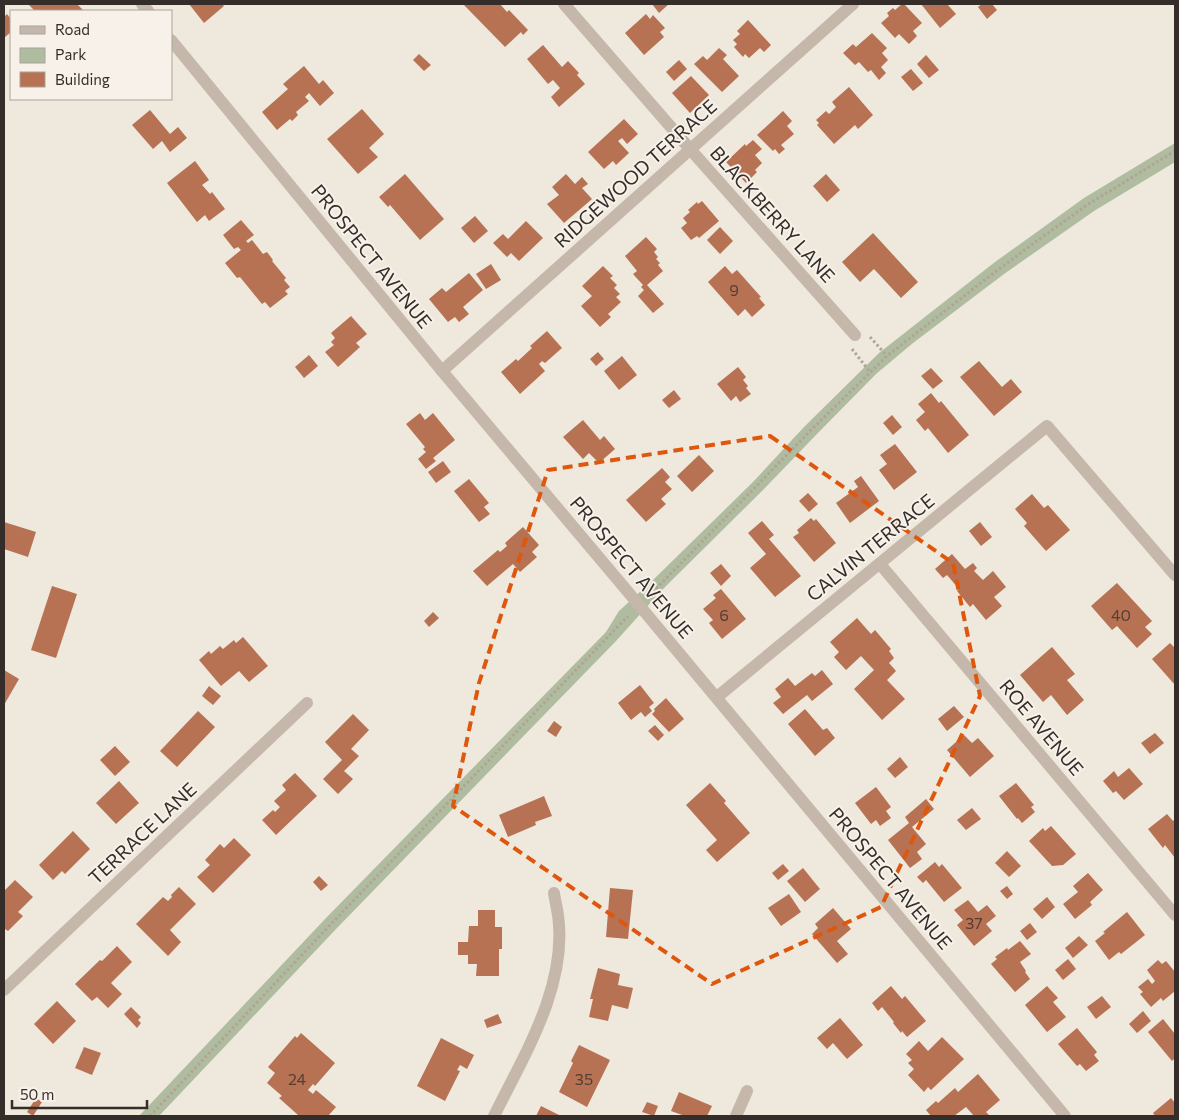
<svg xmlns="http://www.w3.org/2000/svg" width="1179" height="1120" viewBox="0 0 1179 1120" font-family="Commissioner,sans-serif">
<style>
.green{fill:#b0bc9f}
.building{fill:#b77253}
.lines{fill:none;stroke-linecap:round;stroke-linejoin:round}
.path{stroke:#b1a395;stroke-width:3;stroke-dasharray:2.5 2.5;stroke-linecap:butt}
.street{stroke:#c5b8aa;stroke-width:12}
.marked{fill:none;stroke:#df570d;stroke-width:4;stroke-dasharray:10 6;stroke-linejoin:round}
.labels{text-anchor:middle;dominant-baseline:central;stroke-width:4;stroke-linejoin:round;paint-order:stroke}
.number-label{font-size:16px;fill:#553e34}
.street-label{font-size:19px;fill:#342d29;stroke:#f7f1e9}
</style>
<rect width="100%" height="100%" fill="#efe8dd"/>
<path class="green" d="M1175,143v19l-81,49 -90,63 -91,69 -37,31 -61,62 -52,54 -101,100 -46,51 -279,287 -178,188h-20l187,-198 280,-286 13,-21 34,-31 100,-98 51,-55 75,-74 116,-91 89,-64z"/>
<g class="building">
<path d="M28,4h45l2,1 2,-1 7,7h-49z"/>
<path d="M189,4h33l2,2 -20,17z"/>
<path d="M463,4l32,1 5,-1 7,8 2,-2 19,20 -5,5 -2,-3 -16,15z"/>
<path d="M652,4h17l-10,9z"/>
<path d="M902,4h2l18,19 -9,8 4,5 -8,8 -10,-10 -4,4 -14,-15 8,-7 -2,-3 6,-5 2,2z"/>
<path d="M921,4h26l9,10 -16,14z"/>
<path d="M982,4h10l5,6 -10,9 -9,-12z"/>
<path d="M7,14l4,5v13l-7,6v-21z"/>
<path d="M646,14l4,5 3,-4 12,13 -5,4 4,5 -20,18 -19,-22z"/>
<path d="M748,20l23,25 -7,7 -4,-4 -11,10 -4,-4 -2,3 -9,-10 3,-3 -4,-4 7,-6 -3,-3z"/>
<path d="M872,33l15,15 -5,5 6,7 -7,7 5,6 -7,7 -8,-10 -3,2 -9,-10 -4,3 -12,-12 10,-9 3,3z"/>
<path d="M543,45l19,22 6,-6 11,12 -2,2 8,9 -26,23 -8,-10 9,-9 -7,-8 -5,4 -21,-25z"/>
<path d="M719,48l8,7 -4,4 16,17 -17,16 -28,-28 9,-8 4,4z"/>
<path d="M419,54l12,11 -7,6 -11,-11z"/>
<path d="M926,55l13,15 -10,8 -12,-14z"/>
<path d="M679,60l8,9 -13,12 -8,-9z"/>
<path d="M304,66l15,18 4,-4 11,13 -14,13 -11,-13 -4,4 4,4 -13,11 2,3 -6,6 -2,-2 -13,11 -15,-18 26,-23 -5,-5z"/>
<path d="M911,69l12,14 -10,8 -12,-14z"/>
<path d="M691,76l18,19 -19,18 -18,-20z"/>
<path d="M849,87l24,28 -15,14 -3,-4 -21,19 -17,-19 2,-2 -3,-3 10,-9 3,3 7,-7 -4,-5z"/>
<path d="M362,109l22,25 -15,14 9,9 -20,17 -31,-35z"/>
<path d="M150,110l20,24 8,-7 9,11 -17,14 -8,-11 -9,8 -21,-24z"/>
<path d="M783,111l9,10 -5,5 7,8 -13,11 4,4 -6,5 -4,-5 -2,2 -16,-16z"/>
<path d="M624,119l14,15 -11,10 -5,-6 -4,3 11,12 -13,12 -3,-4 -9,8 -16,-17z"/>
<path d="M753,140l9,9 -7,6 7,8 -7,7 2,2 -11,11 -20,-21 19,-18 1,2z"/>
<path d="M195,161l14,19 -7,5 8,9 2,-2 13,17 -16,12 -4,-6 -8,7 -30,-39z"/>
<path d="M405,174l39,45 -24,21 -30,-35 -2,2 -9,-10z"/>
<path d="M566,174l9,10 7,-7 6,7 -6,4 10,11 -28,24 -17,-19 12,-9 -7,-8z"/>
<path d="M826,174l14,16 -13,12 -14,-16z"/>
<path d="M702,201l17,20 -20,17 -2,-2 -6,4 -10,-12 6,-5 -4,-5 7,-6 -2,-2 9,-8 1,2z"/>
<path d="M475,216l13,15 -14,12 -13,-15z"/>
<path d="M241,220l13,15 -8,6 2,2 4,-3 11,14 4,-2 6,8 -1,1 14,17 -2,2 6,7 -5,4 3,3 -18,14 -5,-6 -3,2 -22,-27 -3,1 -12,-15 16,-13 -3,-3 -4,2 -11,-14z"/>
<path d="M526,221l17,17 -24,23 -8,-8 -4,4 -14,-14 10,-9 5,5z"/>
<path d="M720,227l13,14 -13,13 -13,-14z"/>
<path d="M873,233l45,49 -17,16 -27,-29 -14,13 -18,-20z"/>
<path d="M646,237l11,12 -3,3 4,5 -2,2 4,4 -2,2 5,6 -16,14 17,19 -11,9 -15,-17 6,-6 -3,-3 2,-2 -10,-11 4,-3 -12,-15z"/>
<path d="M491,264l10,16 -15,9 -10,-15z"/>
<path d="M603,266l10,10 -3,2 7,7 -3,3 6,6 -4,3 5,5 -13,12 3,3 -11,10 -19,-21 11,-10 -10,-10z"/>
<path d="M725,266l7,8 5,-4 24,27 -2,1 6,7 -13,12 -7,-8 -7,7 -30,-34z"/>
<path d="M469,273l14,17 -20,17 6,7 -10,8 -4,-5 -7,5 -19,-23 13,-11 4,4z"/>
<path d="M351,316l16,18 -11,9 4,4 -22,20 -13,-15 9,-7 -3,-3 4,-4 -4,-5z"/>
<path d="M547,331l15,17 -17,15 -3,-2 -3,3 6,7 -25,23 -19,-22 15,-13 2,2 14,-13 -2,-2z"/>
<path d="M598,352l6,7 -8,7 -6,-7z"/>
<path d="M309,355l9,11 -14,12 -9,-11z"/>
<path d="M622,356l15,19 -18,15 -15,-19z"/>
<path d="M979,361l23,26 9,-8 11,13 -28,24 -34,-39z"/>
<path d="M738,367l8,10 -3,3 5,6 -2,2 5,6 -11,8 -4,-6 -5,5 -14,-17z"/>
<path d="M931,368l12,13 -10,8 -12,-13z"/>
<path d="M674,390l7,9 -12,9 -7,-8z"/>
<path d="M931,393l8,10 2,-2 28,34 -21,18 -20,-25 -3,3 -9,-11 9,-8 -7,-8z"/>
<path d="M420,413l5,7 8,-7 22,27 -22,18 3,3 -10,8 -8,-10 8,-7 -3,-3 2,-2 -19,-23z"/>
<path d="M892,415l10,12 -9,8 -10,-12z"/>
<path d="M583,420l17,20 4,-4 11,13 -16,14 -10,-10 -6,6 -20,-22z"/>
<path d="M895,444l22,28 -23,18 -15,-20 8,-6 -7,-9z"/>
<path d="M699,455l15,16 -22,21 -15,-16z"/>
<path d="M443,461l8,11 -15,11 -8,-11z"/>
<path d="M662,468l8,9 -5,5 7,7 -11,10 5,5 -20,18 -20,-22z"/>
<path d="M861,476l18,25 -29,22 -14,-20 22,-16 -4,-6z"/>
<path d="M469,479l20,24 -5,4 6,7 -11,8 -25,-31z"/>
<path d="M808,493l10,11 -9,8 -10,-11z"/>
<path d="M1032,494l12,14 4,-3 22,25 -24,21 -22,-25 3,-3 -12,-14z"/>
<path d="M811,518l3,3 2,-2 20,24 -22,19 -21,-25 6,-4 -2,-3z"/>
<path d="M762,521l12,14 -5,4 32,37 -26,21 -25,-29 16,-14 -18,-21z"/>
<path d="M4,522l32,10 -8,25 -24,-8z"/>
<path d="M980,522l12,15 -11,9 -12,-15z"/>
<path d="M523,527l16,18 -7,7 5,5 -17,15 -7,-8 -26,22 -14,-15 25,-21 2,2 7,-6 -2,-3z"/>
<path d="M952,554l13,15 8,-6 4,5 -3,3 9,9 10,-9 13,16 -12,10 8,9 -16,14 -13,-16 -3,3 -13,-16 2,-2 -12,-14 -4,3 -8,-9z"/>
<path d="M721,564l10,12 -10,10 -11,-13z"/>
<path d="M1117,583l35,38 -7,6 7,7 -15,14 -20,-22 -5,4 -21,-24z"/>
<path d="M52,586l25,8 -21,64 -25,-8z"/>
<path d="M721,589l25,30 -24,20 -13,-16 4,-3 -10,-11 13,-11 -3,-3z"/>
<path d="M433,612l6,6 -10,9 -5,-6z"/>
<path d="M857,618l14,16 4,-4 16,19 -2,2 5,7 -5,5 7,8 -9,9 18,19 -23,21 -28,-31 20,-19 -13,-14 -15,14 -12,-13 5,-5 -9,-10z"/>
<path d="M243,637l25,29 -19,16 -10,-11 -18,15 -22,-26 10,-9 2,3 9,-8 3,3 11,-9 2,3z"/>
<path d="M1170,643l5,5v37l-23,-26z"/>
<path d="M1052,647l23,27 -8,6 17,20 -17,15 -16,-20 -8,7 -23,-27z"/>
<path d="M4,670l15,9 -15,26z"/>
<path d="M822,670l11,14 -21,17 -5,-6 -24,19 -10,-11 8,-6 -6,-8 13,-11 7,8 17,-13 3,3z"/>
<path d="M640,685l14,18 -5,4 3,4 -7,6 -4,-5 -10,8 -13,-17z"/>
<path d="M209,686l12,10 -8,9 -11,-9z"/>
<path d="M666,698l18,21 -15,13 -17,-18 3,-3 -1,-2z"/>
<path d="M954,706l10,11 -17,14 -9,-12z"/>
<path d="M805,709l18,21 4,-2 8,10 -20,18 -27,-32z"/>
<path d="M198,711l17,16 -38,40 -17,-16z"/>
<path d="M353,714l16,16 -18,19 8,7 -15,15 9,8 -15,15 -15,-15 19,-19 -17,-18z"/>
<path d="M554,721l8,6 -6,10 -9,-6z"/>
<path d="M655,725l9,10 -6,6 -10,-10z"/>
<path d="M1155,733l9,10 -14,11 -9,-11z"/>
<path d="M964,735l8,8 6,-5 16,18 -24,21 -23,-27z"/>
<path d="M115,746l15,16 -15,14 -15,-16z"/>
<path d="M900,757l8,10 -13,11 -8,-9z"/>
<path d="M1129,768l14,16 -19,16 -8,-9 -3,2 -10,-12 11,-10 4,6z"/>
<path d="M295,773l22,23 -41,39 -14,-15 11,-10 2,2 5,-5 -6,-6 12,-11 -4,-5z"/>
<path d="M119,781l20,22 -23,21 -20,-21z"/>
<path d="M710,783l16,18 -2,2 26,30 -33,29 -11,-12 11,-10 -31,-35z"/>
<path d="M1016,783l18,22 -3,2 4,5 -13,11 -4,-5 -1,1 -18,-23z"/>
<path d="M876,787l15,20 -5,4 5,7 -11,8 -4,-6 -5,4 -16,-21z"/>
<path d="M544,796l8,20 -17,6 1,3 -28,12 -9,-22z"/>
<path d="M926,799l8,10 -22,18 14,17 -9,8 5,7 -12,9 -22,-28 21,-17 -4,-6z"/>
<path d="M972,808l9,11 -15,11 -9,-10z"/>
<path d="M1167,814l6,7 2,-2v39l-10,-13 -2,3 -15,-19z"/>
<path d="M1051,826l25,28 -13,11 -11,1 -23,-25 14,-13 2,3z"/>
<path d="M73,831l17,18 -25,25 -3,-3 -9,9 -14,-15z"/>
<path d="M234,838l17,17 -38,38 -16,-16 13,-12 -5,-5 15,-16 4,4z"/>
<path d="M1007,851l14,15 -12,11 -14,-14z"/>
<path d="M935,862l4,5 3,-3 20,24 -18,14 -18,-22 -3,3 -6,-6z"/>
<path d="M783,864l6,7 -11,9 -6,-7z"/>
<path d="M803,868l17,21 -15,13 -18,-21z"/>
<path d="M1088,873l15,17 -13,12 2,3 -17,14 -12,-15 15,-12 -5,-6z"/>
<path d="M319,876l9,9 -7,6 -8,-9z"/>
<path d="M15,880l18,17 -15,15 5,4 -15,15 -3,-2 -1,1v-39z"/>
<path d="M1007,886l6,8 -6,5 -7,-8z"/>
<path d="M179,887l17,17 -26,26 11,12 -13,14 -32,-32 27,-27 5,4 4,-4 -1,-2z"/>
<path d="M610,888l23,2 -5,49 -22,-2z"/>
<path d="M789,894l12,18 -20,14 -13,-18z"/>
<path d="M1047,897l8,10 -13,12 -9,-10z"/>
<path d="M968,900l10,12 9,-7 9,11 -10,8 6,7 -18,15 -17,-21 6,-5 -9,-10z"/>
<path d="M833,908l18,21 -14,12 11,13 -11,9 -25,-29 6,-6 -3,-4z"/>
<path d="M478,910h17v17h7v22h-3v27h-23l1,-12h-9v-9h-10v-13h10l1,-16h9z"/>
<path d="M1127,912l18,23 -24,19 -2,-2 -10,8 -14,-19 10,-8 -2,-1z"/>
<path d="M1030,923l7,9 -10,8 -7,-9z"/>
<path d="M1079,936l9,9 -15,13 -8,-10z"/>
<path d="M1020,941l11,13 -11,8 6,9 -1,1 5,7 -15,13 -24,-28 6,-5 -2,-2 12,-9 1,2z"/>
<path d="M117,946l15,16 -21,21 11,11 -14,14 -11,-11 -5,4 -17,-17 25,-24 2,1z"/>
<path d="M1068,959l8,10 -13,11 -8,-10z"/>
<path d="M1158,960l4,4 4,-3 9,11v19l-12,10 -2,-3 -10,9 -11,-13 3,-2 -5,-5 10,-8 4,5 3,-3 -8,-11z"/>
<path d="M598,968l22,6 -2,11 15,3 -5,21 -16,-4 -4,16 -19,-4 4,-18h-3z"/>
<path d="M891,986l11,13 3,-3 21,25 -19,16 -5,-6 -1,2 -8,-10 1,-1 -12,-15 -4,4 -6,-8z"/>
<path d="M1047,986l11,12 -5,4 13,15 -19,15 -22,-27z"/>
<path d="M1102,996l9,11 -15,12 -9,-12z"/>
<path d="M57,1001l19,20 -23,23 -19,-20z"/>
<path d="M131,1007l10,10 -3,3 3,3 -4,5 -13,-14z"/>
<path d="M1143,1011l8,10 -14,12 -8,-9z"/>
<path d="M498,1014l4,9 -15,5 -3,-8z"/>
<path d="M840,1018l23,27 -16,14 -14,-16 -6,6 -10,-11z"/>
<path d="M1163,1019l12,15v24l-3,3 -24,-29z"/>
<path d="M1077,1028l20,24 -3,3 5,6 -13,10 -6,-7 -3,2 -19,-22z"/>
<path d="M301,1033l34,30 -20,23 -2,-2 -5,6 5,4 3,-4 20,17 -8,9h-31l1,-1 -19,-17 3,-2 -15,-13 8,-10 -7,-6 27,-31 2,2z"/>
<path d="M942,1037l22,22 -33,31 -3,-3 -4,5 -16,-17 6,-6 -6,-6 4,-3 -6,-6 13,-13 9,10z"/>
<path d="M441,1038l33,17 -7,14 -7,-4 -3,5 3,1 -15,30 -28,-15z"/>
<path d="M579,1045l31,15 -23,47 -28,-15 14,-29 -2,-2z"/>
<path d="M84,1047l17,6 -9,22 -17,-7z"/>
<path d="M978,1074l22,26 -14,12 4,4h-16l-8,-9 -12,9h-23l-5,-6 10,-9 2,2 17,-15 3,4z"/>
<path d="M679,1092l33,14 -5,10h-22l-14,-5z"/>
<path d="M36,1098l6,4 -9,14 -6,-4z"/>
<path d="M1171,1098l4,5v13h-20l-2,-3z"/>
<path d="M647,1102l11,4 -4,10 -12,-4z"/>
<path d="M541,1106l20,10h-25z"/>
</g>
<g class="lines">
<g class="path">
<path d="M870,337l17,19"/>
<path d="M852,349l18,23"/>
<path d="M649,596l165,-169 73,-71 95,-74 52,-39 53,-38 88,-54"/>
<path d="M150,1116l181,-192 297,-308"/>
</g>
<g class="street">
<path d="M142,4l6,7"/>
<path d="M564,4l126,145 165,186"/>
<path d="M171,40l271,331 197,234 426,511"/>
<path d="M442,371l411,-367"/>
<path d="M880,564l295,351"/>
<path d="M717,697l330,-271 128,149"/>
<path d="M4,990l303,-287"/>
<path d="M494,1116c30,-61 74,-130 64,-201 -1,-7 -3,-15 -4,-22"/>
<path d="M736,1116l11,-25"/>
</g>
</g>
<path class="marked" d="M770,436l183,127 27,133 -99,211 -169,77 -259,-178 26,-123 69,-213z"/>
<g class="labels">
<g class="number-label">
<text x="734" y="289">9</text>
<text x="724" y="614">6</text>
<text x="1121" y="614">40</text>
<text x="974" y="922">37</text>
<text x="297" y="1078">24</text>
<text x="584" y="1078">35</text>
</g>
<g class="street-label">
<text transform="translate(635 173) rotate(-42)">RIDGEWOOD TERRACE</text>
<text transform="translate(773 214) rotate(48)">BLACKBERRY LANE</text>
<text transform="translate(372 256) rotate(51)">PROSPECT AVENUE</text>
<text transform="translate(870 547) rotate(-39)">CALVIN TERRACE</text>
<text transform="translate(632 567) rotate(50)">PROSPECT AVENUE</text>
<text transform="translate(1042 727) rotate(50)">ROE AVENUE</text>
<text transform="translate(142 833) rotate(-43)">TERRACE LANE</text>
<text transform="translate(891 878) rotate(50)">PROSPECT AVENUE</text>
</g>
</g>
<rect width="1179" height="1120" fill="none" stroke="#342d29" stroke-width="10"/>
<rect x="10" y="10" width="162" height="90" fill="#f7f1e9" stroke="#a9a39c"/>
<rect x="20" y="26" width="25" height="8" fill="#c5b8aa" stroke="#a9a39c"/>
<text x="55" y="35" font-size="15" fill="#342d29">Road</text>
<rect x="20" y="48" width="25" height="15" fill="#b0bc9f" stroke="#a9a39c"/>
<text x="55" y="60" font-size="15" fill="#342d29">Park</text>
<rect x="20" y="72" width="25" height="15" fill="#b77253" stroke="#a9a39c"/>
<text x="55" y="85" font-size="15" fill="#342d29">Building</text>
<path d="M12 1100v8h135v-8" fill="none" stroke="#342d29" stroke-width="2.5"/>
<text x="20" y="1100" font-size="15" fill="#342d29" stroke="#f7f1e9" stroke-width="4" paint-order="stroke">50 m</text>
</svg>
